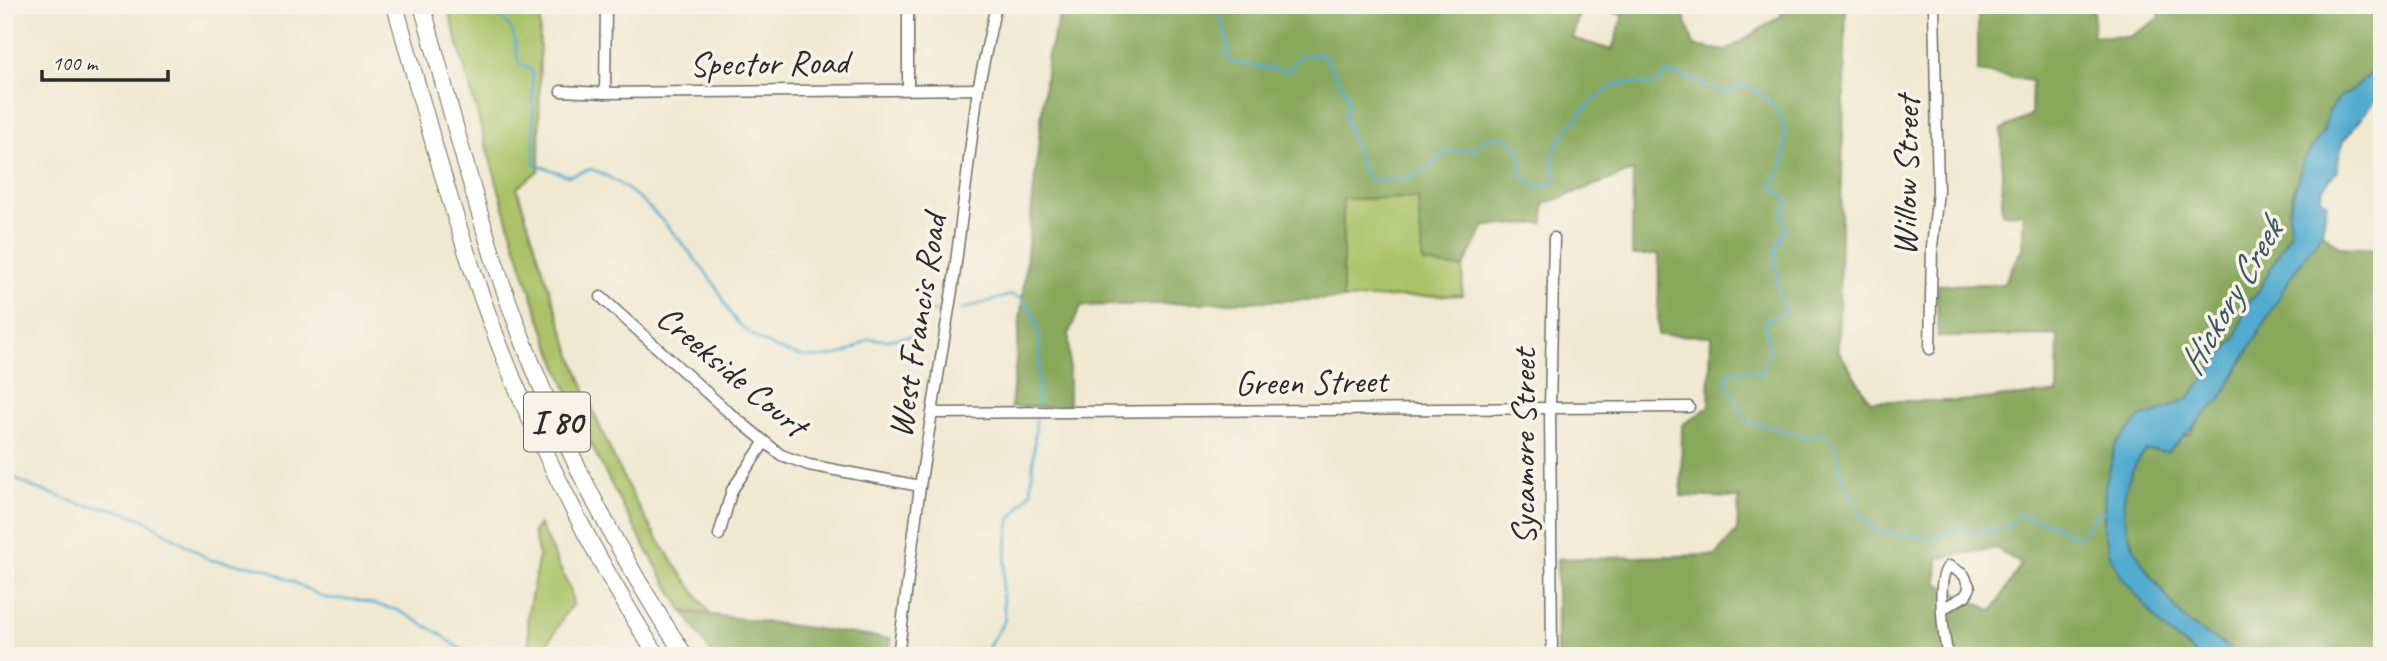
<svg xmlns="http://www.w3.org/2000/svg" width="2387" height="661" viewBox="0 0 2387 661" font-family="Caveat,sans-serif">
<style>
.green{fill:#abc267;stroke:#6b7649;stroke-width:2}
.forest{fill:#88a85c;stroke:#5a6a44;stroke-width:2;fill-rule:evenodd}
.water{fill:#51accf;stroke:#3e6c7d;stroke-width:2}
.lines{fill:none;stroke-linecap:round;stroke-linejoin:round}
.stream{stroke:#51accf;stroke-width:2.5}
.minor-casing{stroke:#706e65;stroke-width:13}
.highway-casing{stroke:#706e65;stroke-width:18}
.minor{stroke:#fff;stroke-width:10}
.highway{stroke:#fff;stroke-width:16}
.labels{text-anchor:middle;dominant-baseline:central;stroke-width:7;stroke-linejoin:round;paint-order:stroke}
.shield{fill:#f7f3e8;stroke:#686764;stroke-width:2}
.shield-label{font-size:33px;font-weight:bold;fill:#2b2b2b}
.street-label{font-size:35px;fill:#2b2b2b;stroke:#f7f3e8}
.water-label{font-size:37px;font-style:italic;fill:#385864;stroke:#f7f3e8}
</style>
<rect width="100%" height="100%" fill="#f7f3e8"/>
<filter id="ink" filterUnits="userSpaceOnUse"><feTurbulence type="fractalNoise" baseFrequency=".0143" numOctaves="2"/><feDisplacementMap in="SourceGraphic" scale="14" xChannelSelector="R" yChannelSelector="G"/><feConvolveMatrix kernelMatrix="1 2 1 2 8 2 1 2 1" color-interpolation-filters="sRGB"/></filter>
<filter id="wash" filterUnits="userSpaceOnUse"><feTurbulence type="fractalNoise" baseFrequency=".00686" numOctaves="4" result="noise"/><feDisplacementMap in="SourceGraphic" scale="28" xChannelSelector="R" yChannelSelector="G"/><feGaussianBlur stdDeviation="1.57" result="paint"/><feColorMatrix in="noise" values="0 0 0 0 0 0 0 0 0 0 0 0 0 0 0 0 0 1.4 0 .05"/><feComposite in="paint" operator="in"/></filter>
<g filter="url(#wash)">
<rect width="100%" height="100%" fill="#f0e9d1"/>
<g class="green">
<path d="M447,5h93l-1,165 -22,18c37,116 72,237 135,342 18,29 39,56 58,84l-27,-3c-37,-61 -72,-122 -101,-187 -60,-133 -95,-278 -135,-419z"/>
<path d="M1418,198l5,65 40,5 -1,27 -119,4v-100z"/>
<path d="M539,524l32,67 2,14c-17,15 -15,33 -36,47l-7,-6 -3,-29 12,-61 -6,-24z"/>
</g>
<g class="forest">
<path d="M1063,5h519l-10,33 40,12 11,-35 -33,-10h91l13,41 32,5 56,-36v-10h64l-8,345 32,51h89l98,-8 1,-58 -120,2 -1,-52 66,-1 20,-37v-34l-21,1v-85l29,-13 1,-35 -54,-9v-67h116l-1,31 36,1 30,-18v-14h223v58l-54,48 -4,19 -21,31 -1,14 -8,11 -5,24 1,22 -32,61 -10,9 -12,35 -47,61 -36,17 -11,1 -26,28 -11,42 -1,43 6,26 55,75 34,26h-156l-2,-4 -11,4h-473v-97l159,-4 21,-24 2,-33 -58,-2 1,-71 27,-18 2,-71 -53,-1 1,-80h-27l1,-84 -89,33v19l-59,3 -22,42 -40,-5 -5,-65 -75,1v100l-262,7 -12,27v74h-58l37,-353zM1996,548l25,16 -28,47 -56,-28 1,-25z"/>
<path d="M2322,232l18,15 42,2v407h-144l-51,-34 -39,-48 -16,-27 -8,-26v-30l9,-25 13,-16 44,-16 11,-19 18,-13 71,-124z"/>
<path d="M683,611l208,28 -2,17h-176z"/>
</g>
<path class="water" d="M2382,63v28l-40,52 -6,29 -15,18v9l6,4 -5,29 -32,46 -71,124c-20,15 -32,34 -52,50l-21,-2c-42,51 -18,99 19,144 7,10 15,22 24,29 16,12 35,19 49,33h-39l-34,-26 -44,-54 -11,-21 -6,-26 1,-43 11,-42 26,-28 11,-1 36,-17 47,-61 12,-35 10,-9 32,-61 -1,-22 14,-49 21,-31 4,-19 14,-16 6,-1z"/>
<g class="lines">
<g class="stream">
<path d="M489,5l3,8c28,14 20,25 27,51l10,4 3,5 3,91 33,12 23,-7c51,19 92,74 124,116 9,13 13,30 26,41 35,31 89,45 127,13l19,1 25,-4 14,-25h12"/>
<path d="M1198,5h1"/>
<path d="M1219,5l9,41 -2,10 6,6 56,9c9,-16 18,-20 36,-15l24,40 -3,23 18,53 13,9 32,-3 21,-11 19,-16 25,-1 14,-14c32,-1 33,11 35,40l16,11 19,-6c-1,-6 -5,-15 -4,-22 2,-22 46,-70 67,-76 10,-2 27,2 38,1l7,-11 15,2 47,18 13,-8 10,1 25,21 9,18 1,36 -13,24 17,15 -7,17 3,14c-19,23 -5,54 -1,82l-19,7 4,32 -9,22 -11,-4h-18l-6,9 22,42 61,16 14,-4 12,10 8,34 21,42 14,12 52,7 31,-10 25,4 26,-7 6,-11 38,11 22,13 18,-23 9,-3"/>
<path d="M960,310l51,-15c39,7 27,81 26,110"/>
<path d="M5,473l27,14 48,17 34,5 30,10 66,41 55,8 60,30 32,2 40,10 42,23 31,23"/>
<path d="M983,656l22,-36 -3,-31 8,-69 21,-28 5,-73"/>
</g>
</g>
</g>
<g filter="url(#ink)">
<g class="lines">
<defs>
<g id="minor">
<path d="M908,89v-84"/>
<path d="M561,91l44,2 373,-4"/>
<path d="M605,93l1,-88"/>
<path d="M601,297l125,113 55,45 28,10 111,21"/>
<path d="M1930,349l2,-102 6,-56 -4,-186"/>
<path d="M933,413l756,-6"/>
<path d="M719,535l13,-45 32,-47"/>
<path d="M1942,609l23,-13 5,-8 -6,-13 -15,-9c-14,11 -5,73 -1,90"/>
<path d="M898,656l22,-170 34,-208 24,-189 18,-84"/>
<path d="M1552,656l-2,-249 4,-169"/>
</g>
<g id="highway">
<path d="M395,5c27,97 53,195 86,290 44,126 104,247 176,361"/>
<path d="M422,5c24,85 45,171 72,255 46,139 110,274 191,396"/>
</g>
</defs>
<use href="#minor" class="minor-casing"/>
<use href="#highway" class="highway-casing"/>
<use href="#minor" class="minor"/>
<use href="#highway" class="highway"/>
</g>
</g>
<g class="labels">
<rect class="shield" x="524" y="392.5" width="66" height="59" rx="5"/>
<g class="shield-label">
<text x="557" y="422">I 80</text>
</g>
<g class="street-label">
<text transform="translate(769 63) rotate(-1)">Spector Road</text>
<text transform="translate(1906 176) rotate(-89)">Willow Street</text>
<text transform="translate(917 326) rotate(-81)">West Francis Road</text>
<text transform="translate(732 371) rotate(40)">Creekside Court</text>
<text transform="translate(1311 382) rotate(-1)">Green Street</text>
<text transform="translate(1523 447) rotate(-90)">Sycamore Street</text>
</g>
<g class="water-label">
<text transform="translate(2230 297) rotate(-60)">Hickory Creek</text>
</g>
</g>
<rect width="2387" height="661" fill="none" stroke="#f7f3e8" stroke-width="28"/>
<path d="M42 70v10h126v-10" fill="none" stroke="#2b2b2b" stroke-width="3.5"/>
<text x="52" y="70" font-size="21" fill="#2b2b2b" stroke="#f7f3e8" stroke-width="5" paint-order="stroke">100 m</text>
</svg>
